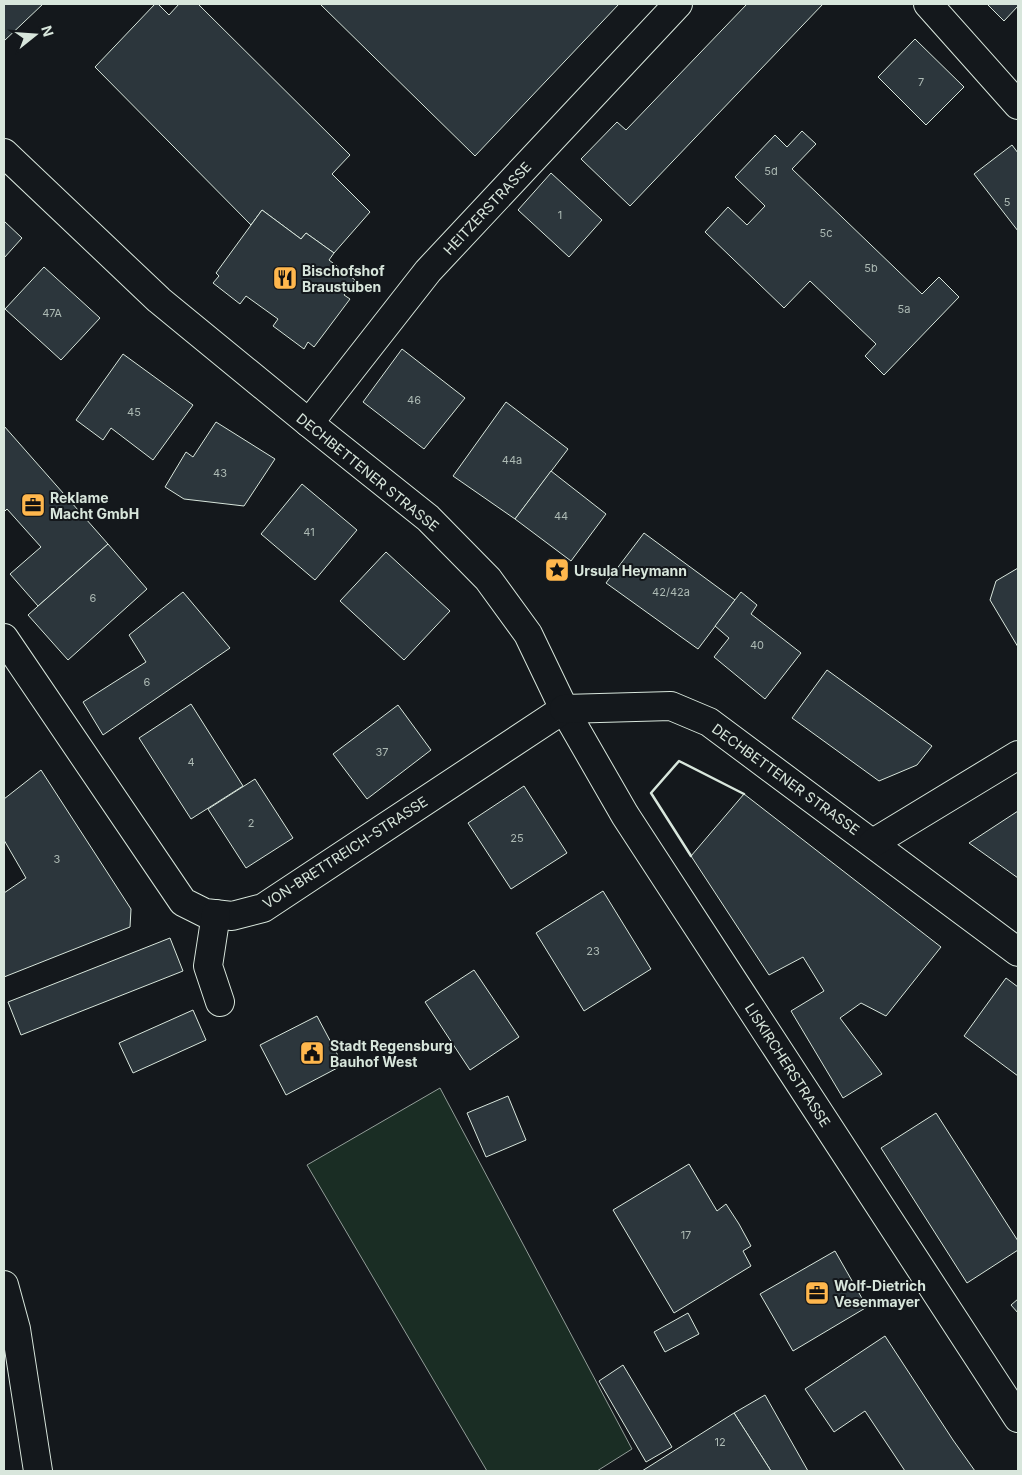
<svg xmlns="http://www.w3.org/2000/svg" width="1022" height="1475" viewBox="0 0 1022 1475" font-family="Inter,sans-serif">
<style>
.green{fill:#1a2d24;stroke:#939e99}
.building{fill:#2c363c;stroke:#d8e6dc}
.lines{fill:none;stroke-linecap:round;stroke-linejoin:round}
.minor-casing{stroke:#d8e6dc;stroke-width:30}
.minor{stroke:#14181c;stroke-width:28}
.wall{stroke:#d8e6dc;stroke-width:2.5}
.labels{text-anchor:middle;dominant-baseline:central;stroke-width:4;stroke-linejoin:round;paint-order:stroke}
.number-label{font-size:11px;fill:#adbab4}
.street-label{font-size:14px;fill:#d8e6dc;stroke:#14181c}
.poi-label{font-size:14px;font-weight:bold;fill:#d8e6dc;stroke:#14181c;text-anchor:start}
</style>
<rect width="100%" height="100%" fill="#14181c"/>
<path class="green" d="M440,1088l192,361 -35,22h-110l-180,-306z"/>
<g class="building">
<path d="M4,4h39l-39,37z"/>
<path d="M155,4h3l11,11 10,-11h19l152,151 -18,19 38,38 -36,41 -28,-20 -5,6 -39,-29 -11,15 -156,-158z"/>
<path d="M320,4h299l-144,152z"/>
<path d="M747,4h76l-193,202 -49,-47 36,-37 9,8z"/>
<path d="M987,4h31v2l-14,15z"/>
<path d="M915,39l49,48 -38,38 -48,-48z"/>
<path d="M802,131l14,13 -24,25 130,125 17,-17 20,20 -75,78 -19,-19 11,-12 -66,-63 -26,27 -79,-76 23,-25 19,18 18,-19 -30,-29 40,-42 12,12z"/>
<path d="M1012,145l6,8v78l-44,-57z"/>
<path d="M551,173l51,47 -33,37 -51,-47z"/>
<path d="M262,210l39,29 5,-6 28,20 -5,7 26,20 -11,15 6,4 -36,48 -6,-5 -4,7 -31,-23 5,-7 -32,-23 -6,8 -27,-21 6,-7 -3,-3z"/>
<path d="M4,221l18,17 -18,20z"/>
<path d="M44,267l56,51 -39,42 -56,-51z"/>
<path d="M402,349l63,49 -41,51 -61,-47z"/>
<path d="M123,354l70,51 -40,55 -42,-32 -8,12 -27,-20z"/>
<path d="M506,402l62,47 -53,70 -62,-43z"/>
<path d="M216,422l59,37 -31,47 -60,-7 -19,-12 21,-35 7,5z"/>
<path d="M4,426l104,118 -70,62 -28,-32 31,-27 -34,-38 -3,3z"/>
<path d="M551,471l55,43 -35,47 -56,-42z"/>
<path d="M302,484l55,46 -42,50 -54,-46z"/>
<path d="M644,533l91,67 -37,49 -92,-66z"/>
<path d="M108,544l39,45 -79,71 -40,-45z"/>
<path d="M386,552l64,59 -46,49 -64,-59z"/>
<path d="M1018,568v79l-28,-47 6,-19z"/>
<path d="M183,592l47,56 -127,87 -20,-33 63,-40 -17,-27z"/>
<path d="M741,592l16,13 -6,9 50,39 -36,46 -51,-42 15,-19 -14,-12z"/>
<path d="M827,670l105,76 -15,19 -38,16 -87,-63z"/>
<path d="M191,704l52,82 -52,33 -52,-81z"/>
<path d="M398,705l33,45 -64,49 -34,-45z"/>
<path d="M41,770l90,139 -1,18 -126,50v-84l22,-15 -22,-38v-41z"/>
<path d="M255,779l38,59 -47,30 -38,-59z"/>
<path d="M524,786l43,67 -56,36 -43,-66z"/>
<path d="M744,794l197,153 -55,69 -25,-13 -21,15 42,56 -39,24 -52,-87 33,-20 -21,-34 -34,18 -78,-119z"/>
<path d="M1018,811v67l-49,-35z"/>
<path d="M603,891l48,78 -67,42 -48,-78z"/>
<path d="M170,938l13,33 -162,64 -13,-33z"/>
<path d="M474,970l45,67 -49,33 -45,-68z"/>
<path d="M1006,978l12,9v89l-54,-40z"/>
<path d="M193,1010l13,30 -73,33 -14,-30z"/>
<path d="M317,1016l26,49 -57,30 -26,-50z"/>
<path d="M508,1096l18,44 -40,17 -19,-44z"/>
<path d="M936,1113l82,128v9l-51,33 -86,-135z"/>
<path d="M689,1164l28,47 9,-7 13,20 12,22 -8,5 8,15 -77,47 -61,-103z"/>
<path d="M835,1251l32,56 -74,44 -33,-57z"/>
<path d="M1018,1299v14l-7,-8z"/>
<path d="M688,1313l11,21 -34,18 -11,-20z"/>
<path d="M885,1336l68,104 22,31h-70l-40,-60 -31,21 -29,-43z"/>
<path d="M623,1365l49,82 -26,15 -47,-81z"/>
<path d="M765,1395l43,76h-37l-37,-58z"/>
<path d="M734,1413l37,58h-129z"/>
</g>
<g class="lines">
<defs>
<g id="minor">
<path d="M928,4l90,101"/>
<path d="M4,153l155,147 150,123 119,95 60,61 40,55 36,75 61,106 393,603"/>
<path d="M309,423l119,-152 250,-267"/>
<path d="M4,638l179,264 22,11 27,3 31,-8 301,-199"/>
<path d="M564,709l107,-3 38,16 309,230"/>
<path d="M873,843l145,-88"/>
<path d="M216,914l-8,52 12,36"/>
<path d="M4,1285l12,44 22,142"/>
</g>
</defs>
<use href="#minor" class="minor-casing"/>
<use href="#minor" class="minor"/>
<path class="wall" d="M691,856l-40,-63 28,-32 65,33"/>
</g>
<defs>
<symbol id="restaurant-square" viewBox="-11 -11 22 22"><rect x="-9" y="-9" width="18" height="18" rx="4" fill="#ffb74d" stroke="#14181c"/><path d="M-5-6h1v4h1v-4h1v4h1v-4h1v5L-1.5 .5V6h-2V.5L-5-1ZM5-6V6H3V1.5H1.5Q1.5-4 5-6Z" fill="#111"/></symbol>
<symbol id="office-square" viewBox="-11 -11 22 22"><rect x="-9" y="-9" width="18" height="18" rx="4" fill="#ffb74d" stroke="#14181c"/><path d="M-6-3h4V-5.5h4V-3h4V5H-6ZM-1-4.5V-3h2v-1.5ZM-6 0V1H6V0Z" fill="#111"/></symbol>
<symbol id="sight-square" viewBox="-11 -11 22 22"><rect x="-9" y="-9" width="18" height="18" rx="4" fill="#ffb74d" stroke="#14181c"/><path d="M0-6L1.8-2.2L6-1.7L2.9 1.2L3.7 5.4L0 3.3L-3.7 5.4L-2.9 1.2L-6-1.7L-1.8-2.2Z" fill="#111"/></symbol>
<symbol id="civic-square" viewBox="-11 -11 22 22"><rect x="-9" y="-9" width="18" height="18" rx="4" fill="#ffb74d" stroke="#14181c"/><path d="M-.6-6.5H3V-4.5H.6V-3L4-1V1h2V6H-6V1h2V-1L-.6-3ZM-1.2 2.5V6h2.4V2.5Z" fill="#111"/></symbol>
</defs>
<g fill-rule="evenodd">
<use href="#restaurant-square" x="271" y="264" width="28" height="28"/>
<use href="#office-square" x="19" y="491" width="28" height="28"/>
<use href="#sight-square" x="543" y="556" width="28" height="28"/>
<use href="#civic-square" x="298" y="1039" width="28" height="28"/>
<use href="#office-square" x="803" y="1279" width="28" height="28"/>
</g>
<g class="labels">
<g class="number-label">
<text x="921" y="82">7</text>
<text x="771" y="171">5d</text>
<text x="1007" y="202">5</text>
<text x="560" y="215">1</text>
<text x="826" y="233">5c</text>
<text x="871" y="268">5b</text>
<text x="904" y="309">5a</text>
<text x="52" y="313">47A</text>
<text x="414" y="400">46</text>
<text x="134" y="412">45</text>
<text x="512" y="460">44a</text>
<text x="220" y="473">43</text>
<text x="561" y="516">44</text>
<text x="309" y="532">41</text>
<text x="671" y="592">42/42a</text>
<text x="93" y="598">6</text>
<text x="757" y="645">40</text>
<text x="147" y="682">6</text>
<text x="382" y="752">37</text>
<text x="191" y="762">4</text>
<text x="251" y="823">2</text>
<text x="517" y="838">25</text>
<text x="57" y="859">3</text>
<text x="593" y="951">23</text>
<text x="686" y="1235">17</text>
<text x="720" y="1442">12</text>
</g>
<g class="street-label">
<text transform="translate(487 208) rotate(-47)">HEITZERSTRASSE</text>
<text transform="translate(368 472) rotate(39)">DECHBETTENER STRASSE</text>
<text transform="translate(786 779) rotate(36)">DECHBETTENER STRASSE</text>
<text transform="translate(345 852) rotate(-33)">VON-BRETTREICH-STRASSE</text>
<text transform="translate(788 1065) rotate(57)">LISKIRCHERSTRASSE</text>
</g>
<g class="poi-label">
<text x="302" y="270">Bischofshof<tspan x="302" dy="16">Braustuben</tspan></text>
<text x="50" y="497">Reklame<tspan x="50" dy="16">Macht GmbH</tspan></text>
<text x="574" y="570">Ursula Heymann</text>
<text x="330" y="1045">Stadt Regensburg<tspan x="330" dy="16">Bauhof West</tspan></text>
<text x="834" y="1285">Wolf-Dietrich<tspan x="834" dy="16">Vesenmayer</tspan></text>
</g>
</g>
<rect width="1022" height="1475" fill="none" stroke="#d8e6dc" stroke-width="10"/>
<g transform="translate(35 35) rotate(73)" stroke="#14181c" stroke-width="4" paint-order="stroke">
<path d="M0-4L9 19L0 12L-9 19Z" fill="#d8e6dc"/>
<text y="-8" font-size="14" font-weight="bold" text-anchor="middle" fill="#d8e6dc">N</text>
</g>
</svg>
